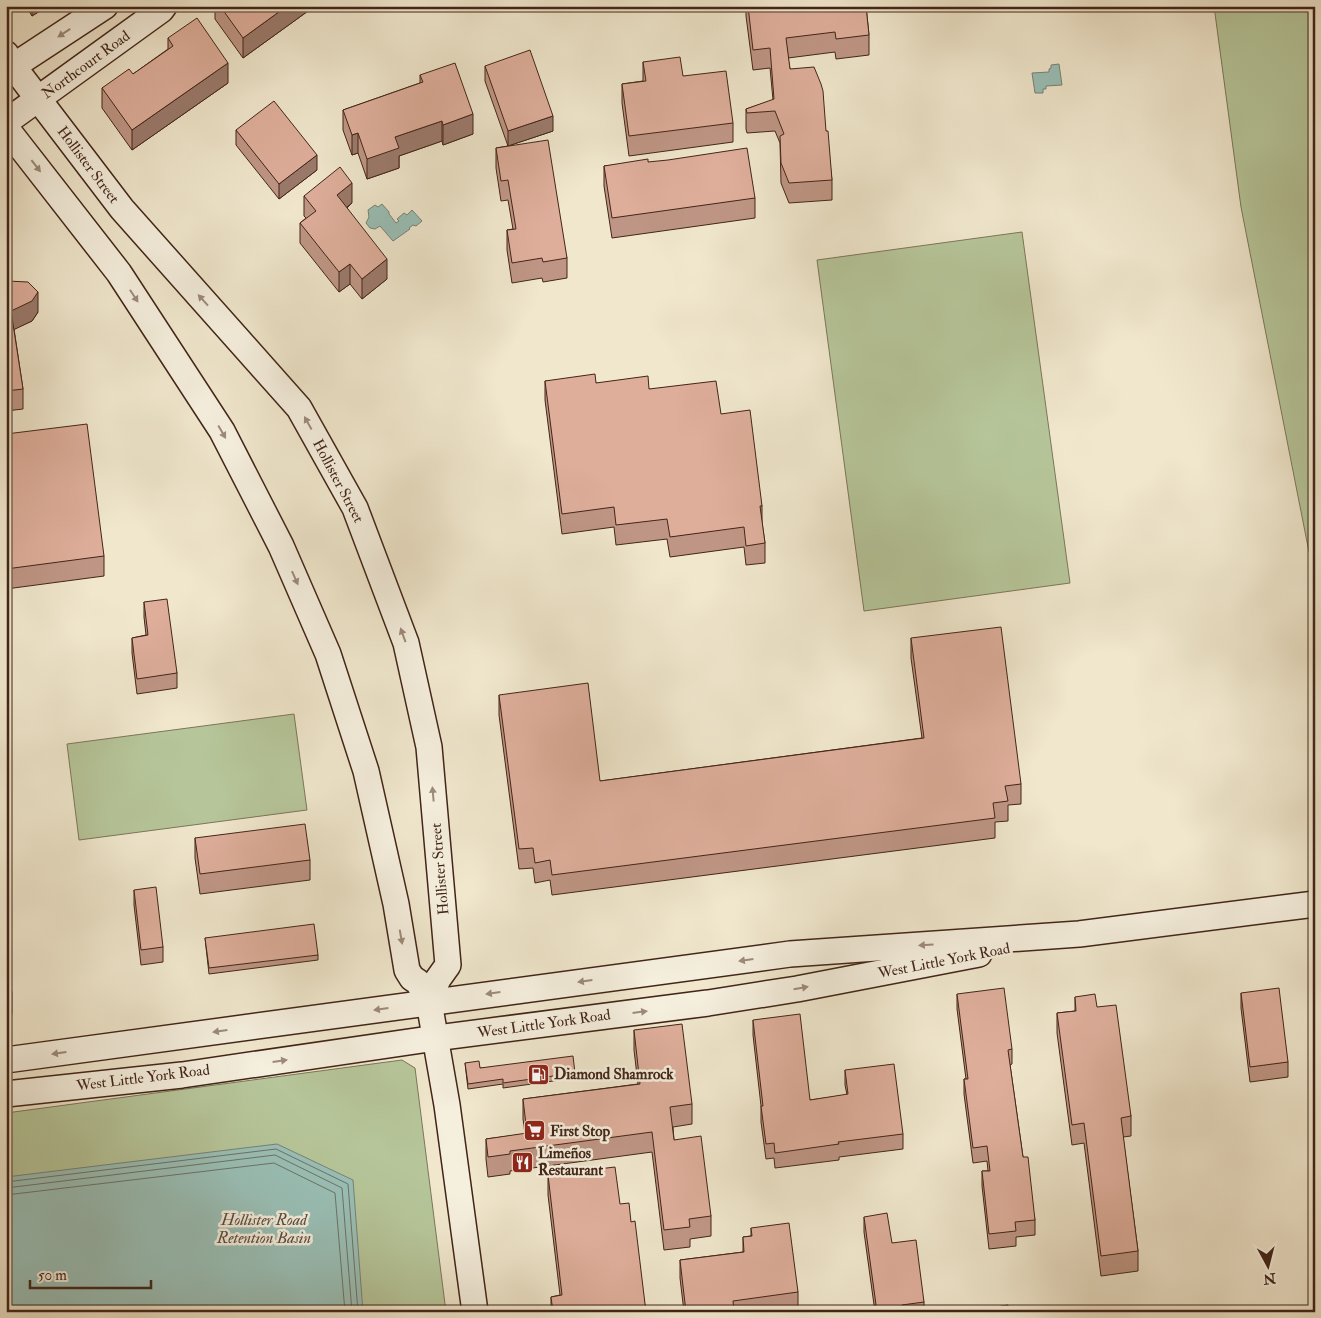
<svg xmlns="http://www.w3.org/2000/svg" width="1321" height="1318" viewBox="0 0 1321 1318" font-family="'IM FELL Double Pica',serif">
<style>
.green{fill:#b6c69a;stroke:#7c7659}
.water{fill:#9ac0b7;stroke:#778277}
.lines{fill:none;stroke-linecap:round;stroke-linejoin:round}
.shore{stroke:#6e7268;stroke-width:1}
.secondary-casing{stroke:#422518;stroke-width:28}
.secondary{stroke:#f5efde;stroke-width:25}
.wall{fill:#bf9685;stroke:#422518}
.shaded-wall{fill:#9b7a6c;stroke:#422518}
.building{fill:#deae9b;stroke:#422518}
.oneway{fill:#9c8a7b}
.labels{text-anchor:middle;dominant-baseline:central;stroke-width:5;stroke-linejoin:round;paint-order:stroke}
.street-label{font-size:15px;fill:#422518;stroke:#f5efde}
.poi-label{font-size:15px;font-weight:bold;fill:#422518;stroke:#f5efde;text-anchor:start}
.water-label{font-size:16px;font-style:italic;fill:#584c40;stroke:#f5efde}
</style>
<rect width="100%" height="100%" fill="#f0e7cd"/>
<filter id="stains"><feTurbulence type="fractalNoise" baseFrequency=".004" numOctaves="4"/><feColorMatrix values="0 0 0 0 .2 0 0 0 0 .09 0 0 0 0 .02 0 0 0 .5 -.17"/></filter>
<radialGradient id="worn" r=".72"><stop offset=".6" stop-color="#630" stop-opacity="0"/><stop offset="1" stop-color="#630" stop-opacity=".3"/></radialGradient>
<g class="green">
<path d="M1214,6h101v545l-6,1 -68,-345z"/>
<path d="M1022,232l48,351 -206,28 -47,-351z"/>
<path d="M294,714l13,96 -228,30 -12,-96z"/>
<path d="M402,1060l13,8 31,244h-440v-199z"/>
</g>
<g class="water">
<path d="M1059,64l3,21 -16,1v3h-3v4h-8l-3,-20 17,-1v-3l2,-1v-3z"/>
<path d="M382,204l7,8v2l7,9 3,-2 -2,-2 7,-6 3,2 5,-5 10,11 -6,5 -3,-1 -4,3 1,1 -17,12 -13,-15 -5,3 -5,-1 -4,-5 3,-6 -1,-7 7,-5 3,2z"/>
<path d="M277,1144l76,36 10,132h-357v-135z"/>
</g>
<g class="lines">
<g class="shore">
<path d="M6,1182l270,-33 72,35 10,128"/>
<path d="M6,1188l269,-33 67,33 10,124"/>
<path d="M6,1195l268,-32 61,30 10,119"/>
</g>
<defs>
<g id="secondary">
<path d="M6,54l7,12 109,143 177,199 56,100 51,135 23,104 19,218 -10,14 -9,23"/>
<path d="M6,71l99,-65"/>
<path d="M6,122l155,-112 3,-4"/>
<path d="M6,128l113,145 103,158 59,115 47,108 38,117 30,133 11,66 5,8 6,4 11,20 18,103 28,207"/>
<path d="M6,1060l784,-106 289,-20 236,-30"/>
<path d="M6,1094l176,-19 254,-37 272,-35 89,-14 182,-35"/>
</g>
</defs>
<use href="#secondary" class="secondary-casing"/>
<use href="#secondary" class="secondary"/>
</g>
<g class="wall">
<path d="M26,6h22l-16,10z"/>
<path d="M215,6h100l-72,52 -28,-39z"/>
<path d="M505,6h23l-22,4z"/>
<path d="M746,6h120l3,29v20l-33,4 -1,-7 -47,6 2,11 36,62 6,49v20l-43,3 -8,-20 -1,-40 -5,-12 -28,2 -1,-4v-20l27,-9 -3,-32 -17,2 -7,-54z"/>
<path d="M168,38l60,45 -96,67 -30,-42v-20l31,-14 35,-25z"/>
<path d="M643,62l40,14 50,47v19l-104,14 -7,-53v-19l21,-3z"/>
<path d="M485,66l68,65 -42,14 56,113v20l-24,4 -1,-4 -30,5 -5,-33v-20l6,-1 -5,-29 -7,1 -5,-33v-20l12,-2 -23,-65z"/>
<path d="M420,75l53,59 -30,11 -1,-4 -43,15v12l-32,11 -9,-26 -6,2 -9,-25v-20l77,-27z"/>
<path d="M236,130l81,40 -38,29 -43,-54z"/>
<path d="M648,162l107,36v20l-143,20 -8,-52v-20z"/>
<path d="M304,196l48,7 -5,5 40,71 -25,20 -12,-15 -11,8 -39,-49v-20l6,-5 -2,-2z"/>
<path d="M6,273l1,8 31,31 -6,9 -18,8 9,60v20l-17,2z"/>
<path d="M545,381l51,2 53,6 72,25 41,92v17l3,20v20l-19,2 -2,-18 -74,10 -3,-18 -51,6 -2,-18 -52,7 -17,-134z"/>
<path d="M6,434l98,122v20l-98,13z"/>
<path d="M144,602l33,71v15l-40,6 -5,-41v-15l14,-3 -2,-18z"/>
<path d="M911,638l110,146v20l-13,1v16l-13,1v16l-443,57 -2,-15 -15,3 -2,-15 -14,1 -20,-154v-20l101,86 322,-43 -11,-80z"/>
<path d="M195,838l115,22v20l-110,14 -5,-36z"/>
<path d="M134,890l29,57v15l-22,3 -7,-60z"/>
<path d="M205,938l113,17v5l-109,14z"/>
<path d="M6,948l6,46v20h-6z"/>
<path d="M1241,993l47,69v15l-38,5 -9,-74z"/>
<path d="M957,994l55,55v15l-2,1 13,92 12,63v15l-19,2v9l-27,3 -7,-63v-15h6l-1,-10 -14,2 -9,-69v-15h2l-9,-70z"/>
<path d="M1075,997l22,10 34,109v20l-8,1 15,114v20l-37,5 -17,-133 -12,2 -15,-112v-20l18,-2z"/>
<path d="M753,1020l57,80 37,-5 -2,-10v-15l58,64v15l-64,8v3l-64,8 -1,-10 -8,1 -5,-37v-16l-8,-71z"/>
<path d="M634,1030l58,74v20l-19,3 1,13 37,76v20l-21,3v8l-26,3 -12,-98 -142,19v3l-22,3 -2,-18v-20l39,-5 -2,-15v-20l115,-15 -4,-34z"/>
<path d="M465,1063l15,5 95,5v5l-72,10v-4l-35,5z"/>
<path d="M548,1175l72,29 11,18 15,90h-95v-15l9,-2 -12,-100z"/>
<path d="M864,1217l28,26 32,59v10h-49l-11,-80z"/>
<path d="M751,1228l47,64v18l-12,2h-102l-4,-34v-18l63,-8v-15l8,-1z"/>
</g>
<g class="shaded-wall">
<path d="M32,6h16l-16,10z"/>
<path d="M287,6h28l-72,52v-20z"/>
<path d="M228,63v20l-96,67v-20z"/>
<path d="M473,114v20l-30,11v-20z"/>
<path d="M553,116v15l-45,15v-15z"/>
<path d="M442,121v20l-43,15v12l-32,11v-20l28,-22z"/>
<path d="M358,133v20l-6,2v-20z"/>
<path d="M317,155v15l-38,29v-15z"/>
<path d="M352,183v20l-15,12v-20z"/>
<path d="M387,259v20l-25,20v-20z"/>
<path d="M350,264v20l-11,8v-20z"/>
<path d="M38,292v20l-6,9 -21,10v-20z"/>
</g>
<g class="building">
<path d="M220,6h67l-44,32z"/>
<path d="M748,6h118l3,29 -33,4 -1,-7 -49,6 4,31 24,-2 7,17 2,7 3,40h2l4,49 -43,3 -8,-20 -1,-27 4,-2 -9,-23 -28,2 -1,-4 28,-10 -4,-51 -17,2z"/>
<path d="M197,18l31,45 -96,67 -30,-42 27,-19 4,5 40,-28 -5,-8z"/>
<path d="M530,50l23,66 -45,15 -23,-65z"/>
<path d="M680,57l3,19 43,-5 7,52 -104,13 -7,-52 24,-3 -3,-19z"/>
<path d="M455,63l18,51 -30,11 -1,-4 -47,16 4,11 -32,11 -9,-26 -6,2 -9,-25 80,-28 -3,-7z"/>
<path d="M274,101l43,54 -38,29 -43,-54z"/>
<path d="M548,140l19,118 -24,4 -1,-4 -30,5 -5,-33 9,-1 -8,-49 -7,1 -5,-33z"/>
<path d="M747,148l8,50 -143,20 -8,-52 44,-7v3l20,-2z"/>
<path d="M340,167l12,16 -15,12 50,64 -25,20 -12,-15 -11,8 -39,-49 16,-12 -12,-15z"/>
<path d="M6,273l1,8 21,1 10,10 -6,9 -21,10 12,78 -17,2z"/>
<path d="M595,374l1,9 52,-7 1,13 67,-8 5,33 29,-4 12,96h-2l5,37 -19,3 -2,-19 -74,10 -3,-18 -51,6 -2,-18 -52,7 -17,-133z"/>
<path d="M87,424l17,132 -98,13v-135z"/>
<path d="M167,599l10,74 -40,6 -5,-41 16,-3 -4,-33z"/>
<path d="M1001,627l20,157 -16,2 3,15 -15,2 2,15 -443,57 -2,-15 -15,3 -2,-15 -14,1 -20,-154 89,-12 12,98 324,-43 -13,-100z"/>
<path d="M305,824l5,36 -110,14 -5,-36z"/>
<path d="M156,887l7,60 -22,3 -7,-60z"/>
<path d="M314,924l4,31 -109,13 -4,-30z"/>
<path d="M6,948l6,46h-6z"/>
<path d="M1004,988l8,61 -4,1 15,107h5l7,63 -20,2 1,9 -27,3 -7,-63h8l-3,-25 -14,2 -9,-69h4l-11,-85z"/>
<path d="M1279,988l9,74 -38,5 -9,-74z"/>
<path d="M1095,994l2,13 19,-2 15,111 -10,2 17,133 -37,5 -17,-133 -12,2 -15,-112 19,-2 -1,-14z"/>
<path d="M800,1014l10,86 38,-6 -3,-24 49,-6 9,70 -65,8 1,2 -64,9 -1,-10 -8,1 -5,-38h2l-10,-86z"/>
<path d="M682,1024l10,80 -22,3 4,33 27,-4 10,80 -22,3 1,8 -26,3 -12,-98 -142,19v3l-22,3 -2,-18 41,-6 -4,-34 117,-15 -6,-54z"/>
<path d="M573,1056l2,17 -72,10v-4l-35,5 -3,-21 14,-2 1,7z"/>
<path d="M615,1167l5,37 9,-1 2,19 4,-1 11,91h-93l-2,-15 11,-2 -14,-120z"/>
<path d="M887,1213l5,30 24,-3 8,62 -22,3 1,7h-26l-13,-95z"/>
<path d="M789,1223l9,69 -65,9 1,11h-48l-6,-52 64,-8 -1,-15 9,-1 -1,-8z"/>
<path d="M1008,1305l1,7h-39v-1z"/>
</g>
<defs><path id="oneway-solid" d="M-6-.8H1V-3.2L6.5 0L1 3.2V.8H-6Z" transform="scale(1.25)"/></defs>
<g class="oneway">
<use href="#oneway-solid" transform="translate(64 33) rotate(147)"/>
<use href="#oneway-solid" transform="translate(36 166) rotate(52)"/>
<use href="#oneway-solid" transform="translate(134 296) rotate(57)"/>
<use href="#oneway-solid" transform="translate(203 300) rotate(-132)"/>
<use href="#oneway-solid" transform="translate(308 423) rotate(-119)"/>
<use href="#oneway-solid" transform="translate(222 432) rotate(60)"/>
<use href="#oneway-solid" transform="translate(295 578) rotate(66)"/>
<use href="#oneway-solid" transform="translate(403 635) rotate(-110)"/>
<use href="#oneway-solid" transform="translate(433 794) rotate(-95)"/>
<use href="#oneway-solid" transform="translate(401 937) rotate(80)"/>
<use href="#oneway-solid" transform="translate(926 945) rotate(176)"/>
<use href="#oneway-solid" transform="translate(746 960) rotate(172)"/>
<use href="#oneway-solid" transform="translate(585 981) rotate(172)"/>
<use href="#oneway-solid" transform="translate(801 988) rotate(-10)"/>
<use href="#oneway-solid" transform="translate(493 993) rotate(172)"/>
<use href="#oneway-solid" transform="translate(381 1009) rotate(172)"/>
<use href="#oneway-solid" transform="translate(640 1012) rotate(-7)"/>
<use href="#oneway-solid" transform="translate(220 1031) rotate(172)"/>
<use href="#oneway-solid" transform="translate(59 1053) rotate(172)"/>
<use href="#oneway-solid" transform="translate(280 1061) rotate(-8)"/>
</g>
<defs>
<symbol id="fuel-square" viewBox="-11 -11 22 22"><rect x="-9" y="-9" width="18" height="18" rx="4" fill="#8f2418" stroke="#f5efde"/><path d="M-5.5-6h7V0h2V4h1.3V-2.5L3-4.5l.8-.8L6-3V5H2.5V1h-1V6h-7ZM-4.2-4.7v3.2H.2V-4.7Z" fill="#fff"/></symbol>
<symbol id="supermarket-square" viewBox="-11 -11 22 22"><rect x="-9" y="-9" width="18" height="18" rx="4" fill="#8f2418" stroke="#f5efde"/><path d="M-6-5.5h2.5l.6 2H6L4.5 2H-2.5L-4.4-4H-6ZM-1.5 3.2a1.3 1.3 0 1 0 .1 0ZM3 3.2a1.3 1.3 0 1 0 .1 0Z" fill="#fff"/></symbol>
<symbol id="restaurant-square" viewBox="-11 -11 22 22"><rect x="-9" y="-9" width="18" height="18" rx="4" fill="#8f2418" stroke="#f5efde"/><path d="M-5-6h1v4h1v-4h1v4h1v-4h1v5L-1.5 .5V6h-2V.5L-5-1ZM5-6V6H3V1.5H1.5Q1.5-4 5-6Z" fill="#fff"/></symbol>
</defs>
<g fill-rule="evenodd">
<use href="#fuel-square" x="526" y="1062" width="25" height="25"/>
<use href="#supermarket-square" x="522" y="1118" width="25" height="25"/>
<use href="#restaurant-square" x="510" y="1150" width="25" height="25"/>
</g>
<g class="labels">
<g class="street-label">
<text transform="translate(86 65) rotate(-36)">Northcourt Road</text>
<text transform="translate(88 165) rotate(53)">Hollister Street</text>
<text transform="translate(338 481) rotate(62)">Hollister Street</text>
<text transform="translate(440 869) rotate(-95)">Hollister Street</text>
<text transform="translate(944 961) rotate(-11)">West Little York Road</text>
<text transform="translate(544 1024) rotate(-8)">West Little York Road</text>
<text transform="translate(143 1078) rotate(-7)">West Little York Road</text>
</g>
<g class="poi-label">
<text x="554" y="1074">Diamond Shamrock</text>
<text x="550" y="1131">First Stop</text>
<text x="538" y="1153">Limeños<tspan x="538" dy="17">Restaurant</tspan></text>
</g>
<g class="water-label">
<text x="264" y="1220">Hollister Road<tspan x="264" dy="18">Retention Basin</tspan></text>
</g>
</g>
<rect width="1321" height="1318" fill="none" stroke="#f0e7cd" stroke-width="25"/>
<rect x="8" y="8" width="1306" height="1303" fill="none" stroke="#422518" stroke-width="2.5"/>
<rect x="12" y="12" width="1296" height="1293" fill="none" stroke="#422518"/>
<g transform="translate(1268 1266) rotate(173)" stroke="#f5efde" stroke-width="4" paint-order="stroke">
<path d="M0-4L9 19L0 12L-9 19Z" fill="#422518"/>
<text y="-8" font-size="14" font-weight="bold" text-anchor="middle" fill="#422518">N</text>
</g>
<path d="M30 1280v8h121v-8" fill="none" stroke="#422518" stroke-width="2.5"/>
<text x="38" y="1280" font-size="15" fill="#422518" stroke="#f5efde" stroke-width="4" paint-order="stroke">50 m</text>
<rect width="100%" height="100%" filter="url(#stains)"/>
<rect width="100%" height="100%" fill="url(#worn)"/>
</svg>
